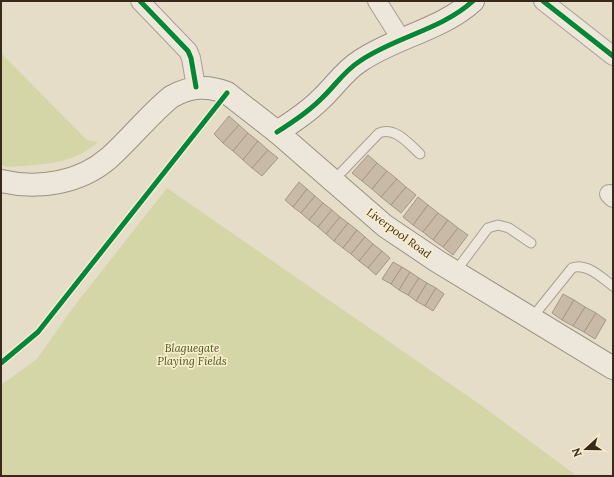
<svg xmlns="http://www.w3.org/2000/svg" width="614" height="477" viewBox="0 0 614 477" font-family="Lora,serif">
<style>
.green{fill:#d4d6a8}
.building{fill:#c9baa8;stroke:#a59888}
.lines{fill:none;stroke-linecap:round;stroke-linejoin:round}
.lane-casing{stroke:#a9a092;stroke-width:11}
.street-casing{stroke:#a9a092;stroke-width:20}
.secondary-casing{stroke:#999182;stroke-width:24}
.lane{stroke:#ece7da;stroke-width:9}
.street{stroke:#ece7da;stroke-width:18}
.secondary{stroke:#ece7da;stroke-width:22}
.cycleway-casing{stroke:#f9eccb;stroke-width:8}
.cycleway{stroke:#00873e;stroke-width:5}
.labels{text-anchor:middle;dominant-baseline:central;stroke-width:3.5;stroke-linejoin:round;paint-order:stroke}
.street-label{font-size:11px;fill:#38291a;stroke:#f9eccb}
.park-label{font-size:11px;font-style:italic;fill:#47561e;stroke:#f9eccb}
</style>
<rect width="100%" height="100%" fill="#e5ddc8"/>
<g class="green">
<path d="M1,53l86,87 11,2c-27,24 -57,22 -91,25l-6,-2z"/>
<path d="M167,188l318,220 92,68h-576v-91l36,-26 35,-50z"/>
</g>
<g class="building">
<path d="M229,116l10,9 -16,18 -9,-9z"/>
<path d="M239,125l9,8 -15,18 -10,-8z"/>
<path d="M248,133l10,8 -15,19 -10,-9z"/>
<path d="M258,141l10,9 -16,18 -9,-8z"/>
<path d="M268,150l10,8 -16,18 -10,-8z"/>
<path d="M368,155l9,8 -15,18 -10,-8z"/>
<path d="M377,163l10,8 -15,18 -10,-8z"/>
<path d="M387,171l10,8 -16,18 -9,-8z"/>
<path d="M397,179l9,8 -15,18 -10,-8z"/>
<path d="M299,182l8,7 -14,18 -8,-7z"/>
<path d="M406,187l10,8 -15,18 -10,-8z"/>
<path d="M307,189l8,7 -14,17 -8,-6z"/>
<path d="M315,196l8,7 -14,17 -8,-7z"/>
<path d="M418,197l10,8 -15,20 -10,-8z"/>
<path d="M323,203l9,7 -14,17 -9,-7z"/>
<path d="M428,205l10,8 -15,19 -10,-7z"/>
<path d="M332,210l8,7 -14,17 -8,-7z"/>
<path d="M438,213l10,7 -15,20 -10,-8z"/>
<path d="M340,217l8,6 -14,18 -8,-7z"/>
<path d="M448,220l10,8 -15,19 -10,-7z"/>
<path d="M348,223l9,7 -14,18 -9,-7z"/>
<path d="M458,228l10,7 -15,20 -10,-8z"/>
<path d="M357,230l8,7 -14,17 -8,-6z"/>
<path d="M365,237l8,7 -14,17 -8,-7z"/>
<path d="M373,244l9,7 -14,17 -9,-7z"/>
<path d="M382,251l8,7 -14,17 -8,-7z"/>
<path d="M393,262l9,5 -11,17 -9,-5z"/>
<path d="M402,267l8,5 -11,18 -8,-6z"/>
<path d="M410,272l9,6 -11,17 -9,-5z"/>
<path d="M419,278l8,5 -11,18 -8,-6z"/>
<path d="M427,283l9,5 -11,18 -9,-5z"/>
<path d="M436,288l8,6 -11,17 -8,-5z"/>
<path d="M563,294l11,6 -12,20 -10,-7z"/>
<path d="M574,300l11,7 -12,19 -11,-6z"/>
<path d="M585,307l11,6 -12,19 -11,-6z"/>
<path d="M596,313l10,7 -11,19 -11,-7z"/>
</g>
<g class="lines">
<defs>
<g id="lane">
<path d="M333,181l46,-48c16,-7 30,11 41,21"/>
<path d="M455,272l33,-44 10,-3 11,3 22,15"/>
<path d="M531,319l41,-51c14,-6 30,10 41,18"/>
</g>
<g id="street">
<path d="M140,1l48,50 3,7 5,29"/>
<path d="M377,1l24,38"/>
<path d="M543,1l70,55"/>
<path d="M609,194l4,4"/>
</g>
<g id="secondary">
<path d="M277,132c16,-10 31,-20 44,-33 14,-13 23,-28 39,-38 35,-24 81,-31 113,-60"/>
<path d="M1,181c37,9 80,2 109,-24 21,-19 39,-42 61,-60 19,-11 36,-12 56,-4l50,39 108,94 52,35 176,107"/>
</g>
</defs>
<use href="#lane" class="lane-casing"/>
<use href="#street" class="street-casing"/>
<use href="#secondary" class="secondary-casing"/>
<use href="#lane" class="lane"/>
<use href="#street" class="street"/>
<use href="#secondary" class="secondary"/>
<defs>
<g id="cycleway">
<path d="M140,1l48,50 3,7 5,29"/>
<path d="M543,1l70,55"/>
<path d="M277,132c16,-10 31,-20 44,-33 14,-13 23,-28 39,-38 35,-24 81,-31 113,-60"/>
<path d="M1,363l37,-31 189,-239"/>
</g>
</defs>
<use href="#cycleway" class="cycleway-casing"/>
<use href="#cycleway" class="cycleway"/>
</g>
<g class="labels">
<g class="street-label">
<text transform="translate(399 233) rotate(36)">Liverpool Road</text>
</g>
<g class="park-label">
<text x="192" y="348">Blaguegate<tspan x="192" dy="13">Playing Fields</tspan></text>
</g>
</g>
<rect width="614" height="477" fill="none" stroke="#38291a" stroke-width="4"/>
<g transform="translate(586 449) rotate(249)" stroke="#f9eccb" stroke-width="3" paint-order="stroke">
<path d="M0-3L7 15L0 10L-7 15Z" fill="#38291a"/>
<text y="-6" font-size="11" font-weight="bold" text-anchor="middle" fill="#38291a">N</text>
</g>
</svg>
